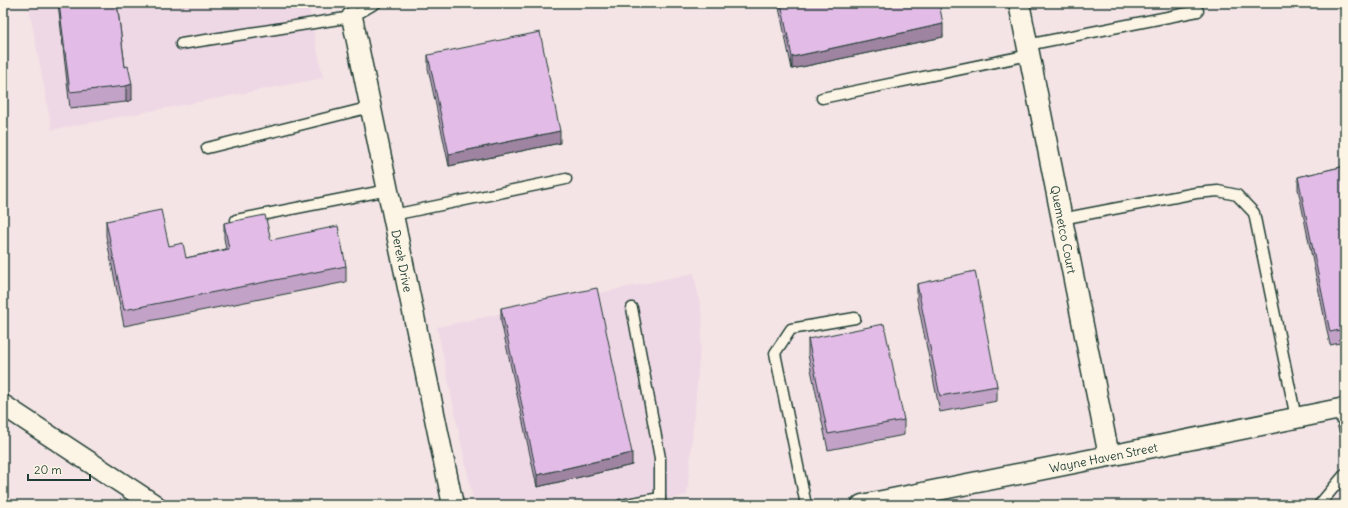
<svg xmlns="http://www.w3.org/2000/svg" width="1348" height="508" viewBox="0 0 1348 508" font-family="Delius,sans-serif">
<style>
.built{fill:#efd8e5}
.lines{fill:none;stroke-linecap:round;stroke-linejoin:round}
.lane-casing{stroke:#1f3d34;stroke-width:13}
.street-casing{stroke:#1f3d34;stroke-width:23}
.lane{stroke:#fcf5e5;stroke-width:10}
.street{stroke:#fcf5e5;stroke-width:20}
.wall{fill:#c2a2c6;stroke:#1f3d34}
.shaded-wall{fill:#9e84a1;stroke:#1f3d34}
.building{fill:#e2bce6;stroke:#1f3d34}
.labels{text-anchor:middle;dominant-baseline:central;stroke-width:3;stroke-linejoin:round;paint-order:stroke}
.street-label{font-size:12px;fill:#1f3d34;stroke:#fcf5e5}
</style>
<rect width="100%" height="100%" fill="#f4e4e5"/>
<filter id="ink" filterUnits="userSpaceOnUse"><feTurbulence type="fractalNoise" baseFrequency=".025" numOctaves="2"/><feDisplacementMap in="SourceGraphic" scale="8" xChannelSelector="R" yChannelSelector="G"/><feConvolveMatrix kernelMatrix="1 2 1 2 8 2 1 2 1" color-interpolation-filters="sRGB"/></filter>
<g filter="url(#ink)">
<g class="built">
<path d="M28,3h280l15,75 -271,52z"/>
<path d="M694,273l9,46 -16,176 -45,10h-168l-37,-178z"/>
</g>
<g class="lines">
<defs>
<g id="lane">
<path d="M181,44l171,-27 24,-14"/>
<path d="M1027,45l171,-34"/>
<path d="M822,98l207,-43"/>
<path d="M207,148l164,-41"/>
<path d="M393,215l173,-36"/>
<path d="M1061,219l135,-26 22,-2 19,4 17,18 42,205"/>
<path d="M236,220l152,-30"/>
<path d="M632,308l28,150v47"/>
<path d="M1340,409l5,22"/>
<path d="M621,505l39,-7"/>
<path d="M806,505l-31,-152 16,-24 64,-11"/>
<path d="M1319,505l26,-31"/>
</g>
<g id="street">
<path id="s1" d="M1019,3l90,453"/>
<path id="s2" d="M352,17l101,488"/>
<path d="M3,405l152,100"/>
<path id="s3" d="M862,505l247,-49 236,-48"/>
</g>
</defs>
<use href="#lane" class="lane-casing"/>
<use href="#street" class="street-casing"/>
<use href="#lane" class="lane"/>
<use href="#street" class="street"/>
</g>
<g class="wall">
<path d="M58,3h59l8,64 7,33 -6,2 -56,6z"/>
<path d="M778,3h161l4,34 -151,32z"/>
<path d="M428,55l132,88 -111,23 -21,-98z"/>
<path d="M1345,166v176l-15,3 -32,-156v-12z"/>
<path d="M106,221l63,25 17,12 40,-9 -2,-11v-15l47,17 75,26v16l-222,44 -18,-90z"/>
<path d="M917,284l80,102v15l-57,11 -23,-113z"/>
<path d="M501,308l131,157 -95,22 -36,-166z"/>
<path d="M808,339l96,81v15l-76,15 -20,-95z"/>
</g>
<g class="shaded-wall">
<path d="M943,24v13l-151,32v-12z"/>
<path d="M132,84v16l-6,2v-16z"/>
<path d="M560,131v12l-111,23v-12z"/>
<path d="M632,453v12l-95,22v-12z"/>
</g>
<g class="building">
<path d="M59,3h58l8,64 3,-1 4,18 -6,2 -56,6z"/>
<path d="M781,3h158l4,21 -151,33z"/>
<path d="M540,32l20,99 -111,23 -21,-99z"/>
<path d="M1345,166v163l-15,3 -32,-155z"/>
<path d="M161,210l8,36 14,-3 3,15 43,-9 -5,-26 41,-8 6,25 67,-14 8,40 -222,44 -18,-89z"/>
<path d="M975,271l22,115 -57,10 -23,-112z"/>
<path d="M597,288l35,165 -95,22 -36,-167z"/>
<path d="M884,324l20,96 -76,14 -20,-95z"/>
</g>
</g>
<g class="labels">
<g class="street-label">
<text stroke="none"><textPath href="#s1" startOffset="231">Quemetco Court</textPath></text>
<text stroke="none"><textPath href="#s2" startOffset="249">Derek Drive</textPath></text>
<text stroke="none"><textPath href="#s3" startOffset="246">Wayne Haven Street</textPath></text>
</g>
</g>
<rect width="1348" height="508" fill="none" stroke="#fcf5e5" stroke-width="16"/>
<rect x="8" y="8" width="1332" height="492" fill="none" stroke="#1f3d34" stroke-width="1.5" filter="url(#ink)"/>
<path d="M28 474v6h62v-6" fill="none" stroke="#1f3d34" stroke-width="2"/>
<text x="34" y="474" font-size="12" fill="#1f3d34" stroke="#fcf5e5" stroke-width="3" paint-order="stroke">20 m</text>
</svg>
